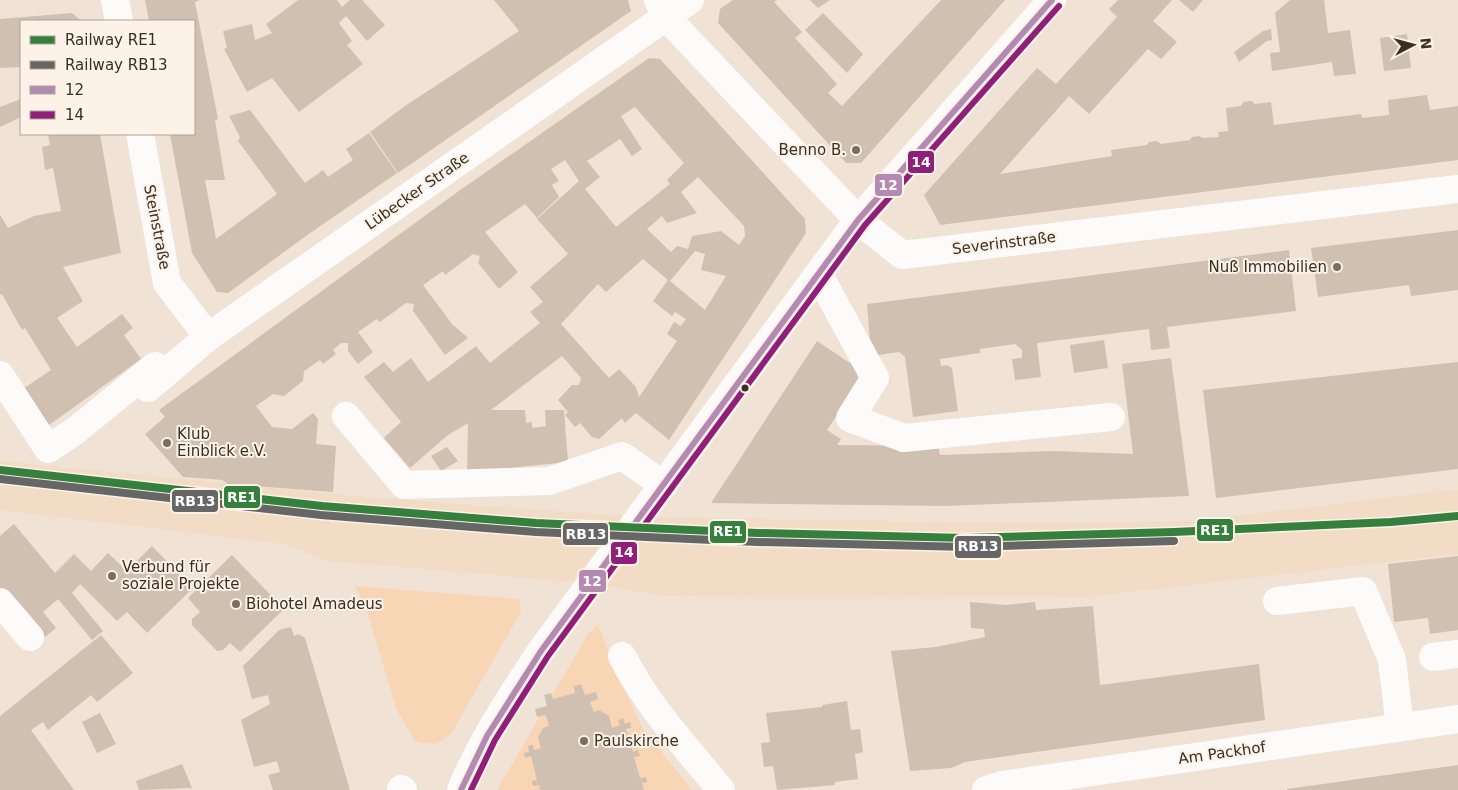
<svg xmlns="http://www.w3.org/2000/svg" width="1458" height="790" viewBox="0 0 1458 790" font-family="'DejaVu Sans',sans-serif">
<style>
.built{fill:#f3dcc6}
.green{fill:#f8d6b5}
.building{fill:#d0c0b1;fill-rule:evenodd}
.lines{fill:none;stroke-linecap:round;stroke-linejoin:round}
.minor{stroke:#fdfbf9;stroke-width:28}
.bus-1-casing{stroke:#fcf2e8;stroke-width:10}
.bus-2-casing{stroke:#fcf2e8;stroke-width:10}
.bus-1{stroke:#b48ab3;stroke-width:6}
.bus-2{stroke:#8f1f78;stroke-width:6}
.rail-1-casing{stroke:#fcf2e8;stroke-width:11}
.rail-2-casing{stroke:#fcf2e8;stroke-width:11}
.rail-1{stroke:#36803d;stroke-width:8}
.rail-2{stroke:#666;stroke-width:8}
.poi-dot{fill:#786e63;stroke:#fcf2e8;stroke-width:2}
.bus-dot{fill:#382f25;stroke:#fcf2e8;stroke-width:2}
.labels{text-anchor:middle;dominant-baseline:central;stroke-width:4;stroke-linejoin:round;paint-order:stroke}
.poi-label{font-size:15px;fill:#382f25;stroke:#fcf2e8;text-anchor:start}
.street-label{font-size:15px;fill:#382f25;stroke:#fcf2e8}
.line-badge{stroke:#fcf2e8;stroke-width:2}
.badge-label{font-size:14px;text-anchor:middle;font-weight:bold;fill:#fff}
</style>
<rect width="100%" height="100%" fill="#f0e2d5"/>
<path class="built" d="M0,461l367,36 255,19 191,4 245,3 135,-2 265,-32v65l-370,43 -426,-1 -66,-12 -268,-23 -44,-17 -284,-34z"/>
<g class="green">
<path d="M355,586l164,13 2,13 -70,122 -15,10 -20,-2 -19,-31 -30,-99z"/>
<path d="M598,624l19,51 26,54 49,61h-195l91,-156z"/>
</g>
<g class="building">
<path d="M145,0h55l-5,2 23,117 -3,1 10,60h-20l11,59 61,-45 -39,-53 2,-4 -11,-21 21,-6 55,73 18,-13 5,7 25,-17 -7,-11 23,-16 28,40 -91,63 -78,57 -11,-1 -25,-39 -22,-119h24v-113h-45z"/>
<path d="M298,0h39l5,7 8,-7h12l23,25 -18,16 -21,-25 -7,7 13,18 -5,4 16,19 -64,48 -27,-34 -25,14 -23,-43 3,-1 -4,-17 29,-7 3,16 17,-7 -6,-9z"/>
<path d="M494,0h134l3,11 -233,162 -28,-41 35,-26 114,-75z"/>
<path d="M733,0h44l-3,2 28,30 -7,6 42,46 -9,9 14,13 99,-106h64l-144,163h-15l-128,-140 2,-14z"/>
<path d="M810,0h20l-12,8z"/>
<path d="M1118,0h54l-19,21 24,21 -16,17 -13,-10 -59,65 -20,-18 -69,78 112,-18 -1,-6 36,-5 2,-3 8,-1 4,3 29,-4 2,-3 7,-1 4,2 16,-1 -1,-5 10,-1 -2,-23 15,-2 2,-4 9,-1 3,3 16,-2 3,23 87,-11 1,4 27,-3 -1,-15 39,-5 3,15 28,-4v54l-518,65 -16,-30 113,-127 19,16 61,-67 -8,-8z"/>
<path d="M1179,0h24l-10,12z"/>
<path d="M1290,0h34l4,33 22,-3 6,44 -22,2 -2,-14 -60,9 -2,-18 10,-1 -5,-39z"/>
<path d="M72,13l9,8h-60v46l-21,1v-49z"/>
<path d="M823,13l40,41 -16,19 -42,-43z"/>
<path d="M1271,29l1,11 -5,1 -28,21 -5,-10 29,-21z"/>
<path d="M1407,34l4,34 -27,3 -4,-33z"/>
<path d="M649,58l11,1 145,160 1,14 -137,207 -33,-27 -11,10 -3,-5 -23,21 -7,-2 -12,-14 -5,4 -10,-12 3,-3 -10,-12 14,-15h7l2,-7 -19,-22 -71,54h34l1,13 6,-1v6l14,-2 -1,-16h19l4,52 -101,10 1,-49 -20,12 -38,33 -26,-30 17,-16 -37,-45 20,-15 9,10 18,-14 17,24 48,-36 14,17 50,-40 -10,-11 13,-10 -13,-15 38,-33 -31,-35 42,-38 -14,-21 -14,9 8,12 -7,4 7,12 -22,21 -12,-14 -40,28 33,40 -19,17 -21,-26 2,-7 -7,-2 -28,21 -2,-4 -20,14 29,39 16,14 -23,17 -32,-44 1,-7 -8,-1 -26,19 -3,-3 -19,13 15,20 -15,12 -10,-13v-8h-7l-8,7 3,4 -13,10 -3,-4 -16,11 -1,10 -19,15 -11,-2 -17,12 16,21 20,2 21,-16 5,6 -2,25 20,2 -3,46 -105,-8 -6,-4 -39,-3 -38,-43 20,-17 -6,-7 297,-217zM635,107l49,56 -17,17 3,4 -54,43 -31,-38 15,-12 -13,-16 33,-22 12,17 10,-7 -21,-33zM698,177l46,49 1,10 -6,9 -18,-14 -29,5 -4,13 -11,-3 -6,6 -24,-23 15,-13 5,7 30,-10 -16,-21zM695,251l10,3 -4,16 25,6 -21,34 -35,-29zM643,259l25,21 -15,21 19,15 3,-4 11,7 -5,7 -7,-4 -7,12 10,7 -38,56 -3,-10 -17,-18 -10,9 -48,-54 37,-40 8,8z"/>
<path d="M21,99v18l-21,10v-20z"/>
<path d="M48,134h52l21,119 -58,14 20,34 -26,17 20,29 45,-33 11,14 -9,7 17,24 -92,66 -26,-36 28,-19 -26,-42 -3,2 -20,-36 -2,1v-80l8,13 26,-12 27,-5 -8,-43 -8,2 -3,-23 8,-2z"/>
<path d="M1458,230v60l-47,6 -2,-11 -91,12 -7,-49z"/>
<path d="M1289,250l7,61 -129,16 3,21 -19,2 -2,-21 -112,14 4,34 -26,3 -3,-21 10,-1v-8l-7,-6 -35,5v4l-40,6 1,7 6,-1 5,3 6,43 -45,6 -8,-60 -6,-5 -28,4 -4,-52z"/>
<path d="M1104,340l4,28 -34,5 -4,-28z"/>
<path d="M817,341l48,32 -38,57 14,9 -4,6 101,1 2,9 114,-4 79,3 -11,-90 49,-6 18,138 -242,10 -236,-3z"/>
<path d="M1458,362v107l-242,29 -13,-108z"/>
<path d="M447,447l11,14 -17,10 -10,-15z"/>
<path d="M14,524l41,49 19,-19 17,17 17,-18 19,18 25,-25 41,42 -46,45 -20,-21 -10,9 -37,-37 -8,9 31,38 -11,9 -34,-41 -15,13 13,16 -11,9 -38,-45 -7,6v-62z"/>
<path d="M232,555l52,54 -44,43 -10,-9 -7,7 -6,1 -25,-26v-6l8,-7 -12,-14z"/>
<path d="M1458,556v74l-28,4 -2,-16 -34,4 -6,-58z"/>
<path d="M970,602l36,3 29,-3 1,8 57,-4 7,79 159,-21 6,56 -300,42 -14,6 -41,3 -19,-120 45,-4 49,-10 -1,-8 -13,-1z"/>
<path d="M291,627l3,9 4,-2 7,4 45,152h-77l-5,-15 12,-3 -3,-11 -23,6 -13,-47 29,-16 -2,-9 -16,4 -9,-33 36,-36z"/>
<path d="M101,635l32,38 -36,29 -6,-7 -43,35 -5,-8 -12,8 43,60h-74v-74z"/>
<path d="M581,684l4,11 11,-3 2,7 -8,3 4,10 5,-2 10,6 3,12 8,-3 -2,-5 5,-2 2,6 5,-2 1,6 -5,1 7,23 5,-2 2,6 -6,1 6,21 6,-1 1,5 -5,1 2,7h-104l-1,-5 -6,1 -1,-5 5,-1 -6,-24 -6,2 -1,-5 5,-1 -1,-6 5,-1 1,5 7,-2 -3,-11 5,-9 6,-2 -3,-11 -9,2 -2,-8 12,-3 -3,-11 7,-2 2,6 22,-6 -1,-7z"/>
<path d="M847,701l4,29 9,-1 3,23 -8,2 3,25 -23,3v3l-58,5 -4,-24 -9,1 -3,-24 9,-1 -4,-29 56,-6v-2z"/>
<path d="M100,713l16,31 -19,9 -15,-31z"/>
<path d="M182,764l10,24 -53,2 -3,-9z"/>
<path d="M1458,765v25h-171v-1z"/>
</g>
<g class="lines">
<g class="minor">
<path d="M115,0l4,21"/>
<path d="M658,0l8,17 192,203 44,35 556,-66"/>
<path d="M140,134l27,149 41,54"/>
<path d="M819,275l56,103 -25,40 54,20 207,-21"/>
<path d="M0,375l48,74 27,-18 80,-65 3,4"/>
<path d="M148,388l60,-51 482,-337"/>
<path d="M346,416l58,69 145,-4 73,-25 42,29"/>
<path d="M1277,601l86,-10 29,69 8,67"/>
<path d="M0,602l30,35"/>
<path d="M622,656c25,50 65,92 99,134"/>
<path d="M1433,657l25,-3"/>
<path d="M401,789l2,1"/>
<path d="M461,790c20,-49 51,-95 80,-139l317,-431 194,-220"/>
<path d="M986,790l16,-5 456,-66"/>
</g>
<defs>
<path id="bus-1" d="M461,790l26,-54 54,-85 317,-431 194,-220"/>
<path id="bus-2" d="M471,790l24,-50 53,-84 317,-431 194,-219"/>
</defs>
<use href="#bus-1" class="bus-1-casing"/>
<use href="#bus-2" class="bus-2-casing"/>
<use href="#bus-1" class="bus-1"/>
<use href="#bus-2" class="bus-2"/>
<defs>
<path id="rail-1" d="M0,470l322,36 214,17 221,10 209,5 208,-6 217,-10 67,-6"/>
<path id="rail-2" d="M0,479l321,36 215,17 221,10 209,5 208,-6"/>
</defs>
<use href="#rail-1" class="rail-1-casing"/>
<use href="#rail-2" class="rail-2-casing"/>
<use href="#rail-1" class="rail-1"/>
<use href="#rail-2" class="rail-2"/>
</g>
<g class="poi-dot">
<circle cx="856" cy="150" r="5"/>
<circle cx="1337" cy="267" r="5"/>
<circle cx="167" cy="443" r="5"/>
<circle cx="112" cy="576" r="5"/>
<circle cx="236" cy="604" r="5"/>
<circle cx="584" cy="741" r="5"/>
</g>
<circle class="bus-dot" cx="745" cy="388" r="4.5"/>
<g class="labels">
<g class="poi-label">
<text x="846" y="150" text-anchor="end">Benno B.</text>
<text x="1327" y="267" text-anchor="end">Nuß Immobilien</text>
<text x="177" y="434">Klub<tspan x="177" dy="17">Einblick e.V.</tspan></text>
<text x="122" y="567">Verbund für<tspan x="122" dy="17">soziale Projekte</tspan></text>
<text x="246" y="604">Biohotel Amadeus</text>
<text x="594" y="741">Paulskirche</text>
</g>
<g class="street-label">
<text transform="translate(417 191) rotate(-35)">Lübecker Straße</text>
<text transform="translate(157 227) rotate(79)">Steinstraße</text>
<text transform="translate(1004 243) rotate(-7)">Severinstraße</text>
<text transform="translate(1222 753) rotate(-8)">Am Packhof</text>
</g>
</g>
<g class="line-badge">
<rect x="907" y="150" width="28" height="24" rx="5" fill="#8f1f78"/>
<rect x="874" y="173" width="29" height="24" rx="5" fill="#b48ab3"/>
<rect x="223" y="485" width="38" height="24" rx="5" fill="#36803d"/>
<rect x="171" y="489" width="48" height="24" rx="5" fill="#666"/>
<rect x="1196" y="518" width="38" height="24" rx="5" fill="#36803d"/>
<rect x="709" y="520" width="38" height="24" rx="5" fill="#36803d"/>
<rect x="562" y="522" width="47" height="24" rx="5" fill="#666"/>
<rect x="954" y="535" width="48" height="24" rx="5" fill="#666"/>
<rect x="610" y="541" width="28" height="24" rx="5" fill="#8f1f78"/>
<rect x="578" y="569" width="29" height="24" rx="5" fill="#b48ab3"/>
</g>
<g class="badge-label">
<text x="921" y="167">14</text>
<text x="888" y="190">12</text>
<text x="242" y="502">RE1</text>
<text x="195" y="506">RB13</text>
<text x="1215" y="535">RE1</text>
<text x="728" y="536">RE1</text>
<text x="586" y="539">RB13</text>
<text x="978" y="551">RB13</text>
<text x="624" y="557">14</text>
<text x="592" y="586">12</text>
</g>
<rect x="20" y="20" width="175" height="115" fill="#fcf2e8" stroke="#aea49a"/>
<rect x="30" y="36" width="25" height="8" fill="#36803d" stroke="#aea49a"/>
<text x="65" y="45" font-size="15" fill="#382f25">Railway RE1</text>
<rect x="30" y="61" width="25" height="8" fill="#666666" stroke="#aea49a"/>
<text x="65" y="70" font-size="15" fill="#382f25">Railway RB13</text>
<rect x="30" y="86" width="25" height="8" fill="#b48ab3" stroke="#aea49a"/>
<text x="65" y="95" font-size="15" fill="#382f25">12</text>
<rect x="30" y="111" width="25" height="8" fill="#8f1f78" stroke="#aea49a"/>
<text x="65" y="120" font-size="15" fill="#382f25">14</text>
<g transform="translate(1413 45) rotate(84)" stroke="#fcf2e8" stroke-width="4" paint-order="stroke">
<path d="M0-4L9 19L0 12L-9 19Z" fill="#382f25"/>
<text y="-8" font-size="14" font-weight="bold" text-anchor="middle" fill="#382f25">N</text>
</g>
</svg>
